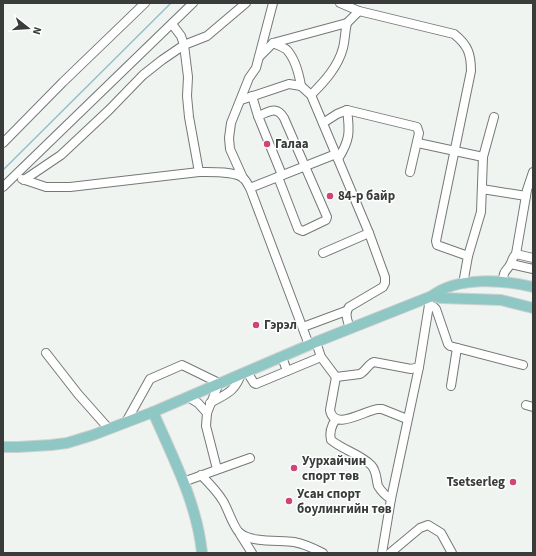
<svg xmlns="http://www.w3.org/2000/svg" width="536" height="556" viewBox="0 0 536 556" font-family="'Source Sans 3',sans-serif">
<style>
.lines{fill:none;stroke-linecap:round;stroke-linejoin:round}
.stream{stroke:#97becb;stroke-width:1.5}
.minor-casing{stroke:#747976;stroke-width:10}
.major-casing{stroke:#cfd0d0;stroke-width:12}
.minor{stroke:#fff;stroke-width:8}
.major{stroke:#8ec7c3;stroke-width:10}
.poi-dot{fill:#d04477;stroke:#fff;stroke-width:1.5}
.labels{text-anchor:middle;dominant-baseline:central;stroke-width:3;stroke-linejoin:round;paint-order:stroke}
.poi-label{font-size:13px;font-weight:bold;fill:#393c3a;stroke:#fff;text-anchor:start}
</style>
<rect width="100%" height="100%" fill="#eff4f1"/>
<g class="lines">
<path class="stream" d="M3,170l168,-167"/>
<defs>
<g id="minor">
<path d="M340,3l19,8 -12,12"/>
<path d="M359,11l95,23c14,11 17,20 17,37l-35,170 1,4 31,11"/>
<path d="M172,24l9,12 3,9 4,32 -1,19 2,21 10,55c10,0 36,-1 44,6 3,2 5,7 7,10l59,157"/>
<path d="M273,43c4,2 11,4 14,7 8,9 12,24 14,36"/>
<path d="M259,57l14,-14 74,-20c-2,8 -2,17 -4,25 -5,19 -19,34 -32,47"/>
<path d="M252,96l6,20"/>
<path d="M241,100l48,-16 12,2 10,9 58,138 16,44v6l-2,4 -34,20c-5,7 -1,14 1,22"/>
<path d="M323,123l14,-9 10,-4 70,17 2,6 -9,39"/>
<path d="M3,143l60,-61 82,-79"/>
<path d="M418,143l65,14"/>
<path d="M338,159c12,-19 12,-27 9,-49"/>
<path d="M278,177l20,52 5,2 23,-11 1,-3 -43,-99c-8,-13 -15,-6 -26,-2l24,59"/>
<path d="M243,178l-13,-29 -1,-11 2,-15 18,-45 7,-10 17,-65"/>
<path d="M22,179l24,8h24l129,-15"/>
<path d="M24,180l37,-25 48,-45 34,-35 19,-15 22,-15 23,-9 39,-33"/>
<path d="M3,187l190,-184"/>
<path d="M250,188l86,-34"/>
<path d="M482,189l44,7"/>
<path d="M323,253l46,-20"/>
<path d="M516,254l11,-64 6,-18"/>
<path d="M511,264l22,5"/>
<path d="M503,282c0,-13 4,-10 8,-19 2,-4 1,-5 5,-9l17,4"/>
<path d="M463,284l5,-28 13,-44 2,-55 11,-40"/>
<path d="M429,305l5,2 2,2 12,35 2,2 73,19"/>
<path d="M303,327l43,-16"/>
<path d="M316,342l5,15 15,20 24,-3c6,-3 8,-10 14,-12l37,7 8,-2"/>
<path d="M46,353l32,41 31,35"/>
<path d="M282,357l5,14"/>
<path d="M247,372l7,11 2,1 65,-27"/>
<path d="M336,377l-6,33c4,22 35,0 48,-1h4l25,10"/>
<path d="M451,386l6,-38"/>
<path d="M188,397l10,6 9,10"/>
<path d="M210,403c16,-9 25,-11 31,-29"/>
<path d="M526,405l7,2"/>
<path d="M336,419c-5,7 -7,13 -5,21 12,10 29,14 40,25 6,6 5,14 7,21 3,5 8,10 13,13"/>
<path d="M126,422l24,-43 32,-14 37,18 -12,30 -1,13 11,43"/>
<path d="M201,475c8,8 16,16 22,26 5,8 11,28 17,32 11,10 40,7 54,9 11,2 19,6 29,11"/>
<path d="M183,482l67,-24"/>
<path d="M240,534l12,19"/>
<path d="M382,553l9,-54 28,-132 10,-62 -1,-7"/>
<path d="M390,553l30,-25 8,-3 13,8 11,20"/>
</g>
<g id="major">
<path d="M432,296l10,2 59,2 32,8"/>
<path d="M153,412c20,46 44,91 49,141"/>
<path d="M3,447h15l33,-2 16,-2 26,-8 60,-23 163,-70 116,-46c25,-20 72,-16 101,-9"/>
</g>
</defs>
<use href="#minor" class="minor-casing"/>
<use href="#major" class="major-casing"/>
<use href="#minor" class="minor"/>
<use href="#major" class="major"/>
</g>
<g class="poi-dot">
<circle cx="267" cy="144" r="4"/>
<circle cx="330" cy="196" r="4"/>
<circle cx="256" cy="325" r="4"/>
<circle cx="294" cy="468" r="4"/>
<circle cx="513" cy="482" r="4"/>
<circle cx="289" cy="501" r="4"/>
</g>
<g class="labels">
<g class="poi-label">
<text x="275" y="144">Галаа</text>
<text x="338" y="196">84-р байр</text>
<text x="264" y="325">Гэрэл</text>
<text x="302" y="461">Уурхайчин<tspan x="302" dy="15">спорт төв</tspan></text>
<text x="505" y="482" text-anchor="end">Tsetserleg</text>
<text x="297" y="494">Усан спорт<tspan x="297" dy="15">боулингийн төв</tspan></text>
</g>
</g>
<rect width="536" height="556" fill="none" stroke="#393c3a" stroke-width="8"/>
<g transform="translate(28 28) rotate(107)" stroke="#ffffff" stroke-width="3" paint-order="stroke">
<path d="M0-3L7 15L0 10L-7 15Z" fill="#393c3a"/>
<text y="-6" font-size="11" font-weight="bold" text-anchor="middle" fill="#393c3a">N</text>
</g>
</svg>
